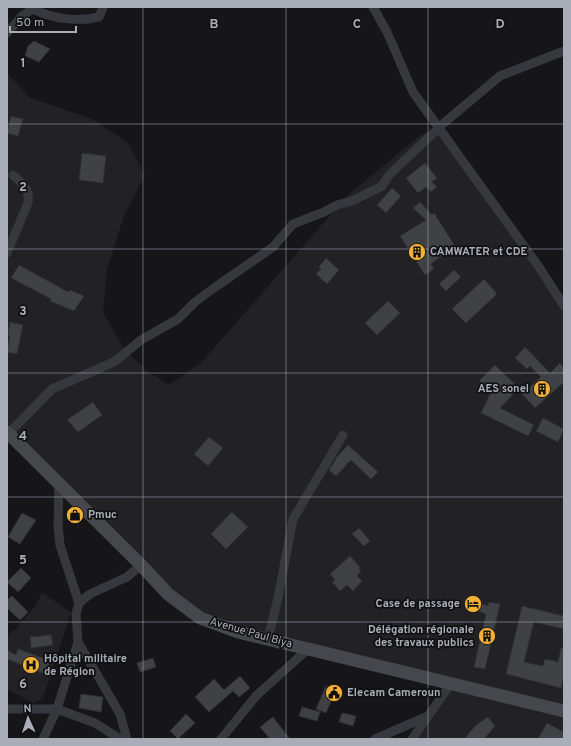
<svg xmlns="http://www.w3.org/2000/svg" width="571" height="746" viewBox="0 0 571 746" font-family="Overpass,sans-serif">
<style>
.built{fill:#222225}
.building{fill:#404145;stroke:#303034}
.lines{fill:none;stroke-linecap:round;stroke-linejoin:round}
.street{stroke:#37383d;stroke-width:9}
.secondary{stroke:#45474d;stroke-width:13}
.grid{fill:none;stroke:#a8adb8;stroke-width:1;stroke-opacity:0.55}
.labels{text-anchor:middle;dominant-baseline:central;stroke-width:3.5;stroke-linejoin:round;paint-order:stroke}
.poi-label{font-size:11px;font-weight:bold;fill:#a8adb8;stroke:#111113;text-anchor:start}
.street-label{font-size:11px;fill:#a8adb8;stroke:#111113}
.grid-label{font-size:13px;text-anchor:middle;font-weight:bold;fill:#a8adb8;stroke:#111113;stroke-width:3.5;stroke-linejoin:round;paint-order:stroke}
</style>
<rect width="100%" height="100%" fill="#161618"/>
<g class="built">
<path d="M7,73l22,24 65,23 34,23 17,32 -21,41 -17,53 -4,44 22,37 22,21 22,14 32,-22 146,-167 71,-59 21,-13 125,188v427h-154l41,-57 -247,-63 -31,-23 -166,-165z"/>
<path d="M42,592l29,21 -28,85 -10,5 -26,-14v-49l2,-6 7,-5 20,-24z"/>
</g>
<g class="building">
<path d="M34,41l16,8 -11,13 -14,-6 3,-10z"/>
<path d="M11,116l12,3 -5,17 -11,-3z"/>
<path d="M82,153l24,3 -3,27 -24,-3z"/>
<path d="M425,163l12,15 -5,4 5,5 -6,5 -5,-5 -8,6 -12,-15z"/>
<path d="M392,188l9,8 -15,17 -9,-8z"/>
<path d="M420,202l12,13 2,-2 21,33 -24,18 3,5 -9,6 -25,-39 26,-16 -13,-12z"/>
<path d="M326,258l13,12 -12,14 -11,-10 5,-5 -2,-2z"/>
<path d="M19,265l49,27 2,-2 14,6 -10,15 -24,-10 1,-2 -40,-21z"/>
<path d="M454,270l7,7 -15,14 -7,-7z"/>
<path d="M484,279l13,15 -31,29 -14,-14z"/>
<path d="M388,301l12,12 -23,22 -12,-12z"/>
<path d="M10,322l13,3 -6,29 -10,-2 3,-16 -2,-1z"/>
<path d="M525,347l25,26 10,-10 4,5v14l-29,26 -13,-14 19,-17 -11,-11 -3,3 -12,-11z"/>
<path d="M495,365l24,23 -19,20 34,17 -6,11 -47,-23 10,-21 -12,-11z"/>
<path d="M93,402l9,13 -24,17 -11,-12z"/>
<path d="M543,418l21,11 -6,13 -22,-11z"/>
<path d="M209,437l14,11 -15,18 -14,-12z"/>
<path d="M348,445l30,27 -7,7 -20,-19 -15,16 -7,-6 8,-13z"/>
<path d="M232,512l16,15 -22,22 -15,-15z"/>
<path d="M22,513l14,7 -16,24 -12,-7z"/>
<path d="M359,528l11,13 -6,5 -12,-12z"/>
<path d="M350,556l10,11 -1,1 2,3 -4,5 5,5 -9,10 -6,-6 -7,6 -8,-9 3,-2 -5,-6z"/>
<path d="M21,568l10,10 -13,14 -11,-10z"/>
<path d="M12,596l16,16 -8,8 -13,-12v-8z"/>
<path d="M469,598l19,8 1,-4 11,2 -15,65 -11,-2 12,-53 -20,-8z"/>
<path d="M522,606l42,10v13l-30,-7 -10,40 19,4 2,-7 13,3 3,-14 3,1v26l-3,13 -55,-14z"/>
<path d="M51,635l2,10 -22,3 -1,-11z"/>
<path d="M18,649l33,12 -6,13 -38,-15v-9l9,5z"/>
<path d="M153,658l3,9 -16,5 -3,-9z"/>
<path d="M240,676l10,12 -11,9 -6,-6 -24,21 -14,-15 19,-18 10,11z"/>
<path d="M326,686l10,4 -10,23 -10,-4z"/>
<path d="M81,694l22,3 -2,15 -22,-4z"/>
<path d="M302,707l18,5 -3,9 -18,-5z"/>
<path d="M342,713l14,3 -3,10 -14,-4z"/>
<path d="M186,714l9,9 -17,16 -8,-8z"/>
<path d="M273,717l17,22h-20l-10,-12z"/>
<path d="M488,717l7,9 -11,13h-20l12,-14z"/>
<path d="M547,723l17,9v7h-26z"/>
</g>
<g class="lines">
<g class="street">
<path d="M373,7l14,25 26,60 126,175 25,39"/>
<path d="M7,33l16,-18 10,-6c19,10 45,13 66,8l4,-10"/>
<path d="M7,253l21,-50c2,-14 -5,-19 -15,-28"/>
<path d="M7,435l45,-46 62,-27 27,-22 37,-21 17,-17 19,-14 59,-41 20,-23 31,-12 13,-7 15,-4 30,-15 8,-12 55,-52 55,-46 64,-25"/>
<path d="M79,603l11,-9 37,-17 14,-12"/>
<path d="M268,639l10,-41 15,-79 50,-84"/>
<path d="M78,642l42,72 7,25"/>
<path d="M7,709h50l38,14 25,16"/>
<path d="M43,739l14,-30 21,-67 -2,-28 3,-11 -19,-58 -2,-19 1,-43"/>
<path d="M221,739l35,-43 52,-47"/>
<path d="M375,739l53,-23"/>
<path d="M412,739l40,-57"/>
</g>
<path class="secondary" d="M7,432l134,133 27,29 32,24 38,14 326,79"/>
</g>
<path class="grid" d="M143,7v732M286,7v732M428,7v732M7,124h557M7,249h557M7,373h557M7,497h557M7,622h557"/>
<defs>
<symbol id="building-disc" viewBox="-11 -11 22 22"><circle r="9.5" fill="#f2b134" stroke="#111113"/><path d="M-4-6H4V6H1V3H-1V6H-4ZM-2.5-4.3h1.7v1.8h-1.7ZM.8-4.3h1.7v1.8H.8ZM-2.5-1h1.7V.8h-1.7ZM.8-1h1.7V.8H.8Z" fill="#111"/></symbol>
<symbol id="shop-disc" viewBox="-11 -11 22 22"><circle r="9.5" fill="#f2b134" stroke="#111113"/><path d="M-5-2.5h2.3a2.7 3.5 0 0 1 5.4 0H5L5.5 6h-11ZM-1.5-2.5h3a1.5 2.3 0 0 0-3 0Z" fill="#111"/></symbol>
<symbol id="hotel-disc" viewBox="-11 -11 22 22"><circle r="9.5" fill="#f2b134" stroke="#111113"/><path d="M-6-4.5h1.5V1H6V5H4.5V3h-9V5H-6ZM-4 0a1.8 1.8 0 1 1 3.6 0ZM.5 0V-2.5h3Q6-2.5 6 0Z" fill="#111"/></symbol>
<symbol id="hospital-disc" viewBox="-11 -11 22 22"><circle r="9.5" fill="#f2b134" stroke="#111113"/><path d="M-5-5h3v3.5h4V-5h3V5h-3V1.5h-4V5h-3Z" fill="#111"/></symbol>
<symbol id="civic-disc" viewBox="-11 -11 22 22"><circle r="9.5" fill="#f2b134" stroke="#111113"/><path d="M-.6-6.5H3V-4.5H.6V-3L4-1V1h2V6H-6V1h2V-1L-.6-3ZM-1.2 2.5V6h2.4V2.5Z" fill="#111"/></symbol>
</defs>
<g fill-rule="evenodd">
<use href="#building-disc" x="407" y="242" width="20" height="20"/>
<use href="#building-disc" x="532" y="379" width="20" height="20"/>
<use href="#shop-disc" x="65" y="505" width="20" height="20"/>
<use href="#hotel-disc" x="463" y="594" width="20" height="20"/>
<use href="#building-disc" x="477" y="626" width="20" height="20"/>
<use href="#hospital-disc" x="21" y="655" width="20" height="20"/>
<use href="#civic-disc" x="324" y="683" width="20" height="20"/>
</g>
<g class="labels">
<g class="poi-label">
<text x="430" y="252">CAMWATER et CDE</text>
<text x="529" y="389" text-anchor="end">AES sonel</text>
<text x="88" y="515">Pmuc</text>
<text x="460" y="604" text-anchor="end">Case de passage</text>
<text x="474" y="630" text-anchor="end">Délégation régionale<tspan x="474" dy="13">des travaux publics</tspan></text>
<text x="44" y="659">Hôpital militaire<tspan x="44" dy="13">de Région</tspan></text>
<text x="347" y="693">Elecam Cameroun</text>
</g>
<g class="street-label">
<text transform="translate(251 633) rotate(16)">Avenue Paul Biya</text>
</g>
</g>
<g class="grid-label">
<text x="214" y="28">B</text>
<text x="357" y="28">C</text>
<text x="500" y="28">D</text>
<text x="23" y="67">1</text>
<text x="23" y="191">2</text>
<text x="23" y="315">3</text>
<text x="23" y="440">4</text>
<text x="23" y="564">5</text>
<text x="23" y="688">6</text>
</g>
<rect width="571" height="746" fill="none" stroke="#a8adb8" stroke-width="16"/>
<g transform="translate(28 718) rotate(357)" stroke="#111113" stroke-width="3" paint-order="stroke">
<path d="M0-3L7 15L0 10L-7 15Z" fill="#a8adb8"/>
<text y="-6" font-size="11" font-weight="bold" text-anchor="middle" fill="#a8adb8">N</text>
</g>
<path d="M10 26v6h66v-6" fill="none" stroke="#a8adb8" stroke-width="2"/>
<text x="16" y="26" font-size="12" fill="#a8adb8" stroke="#111113" stroke-width="3" paint-order="stroke">50 m</text>
</svg>
